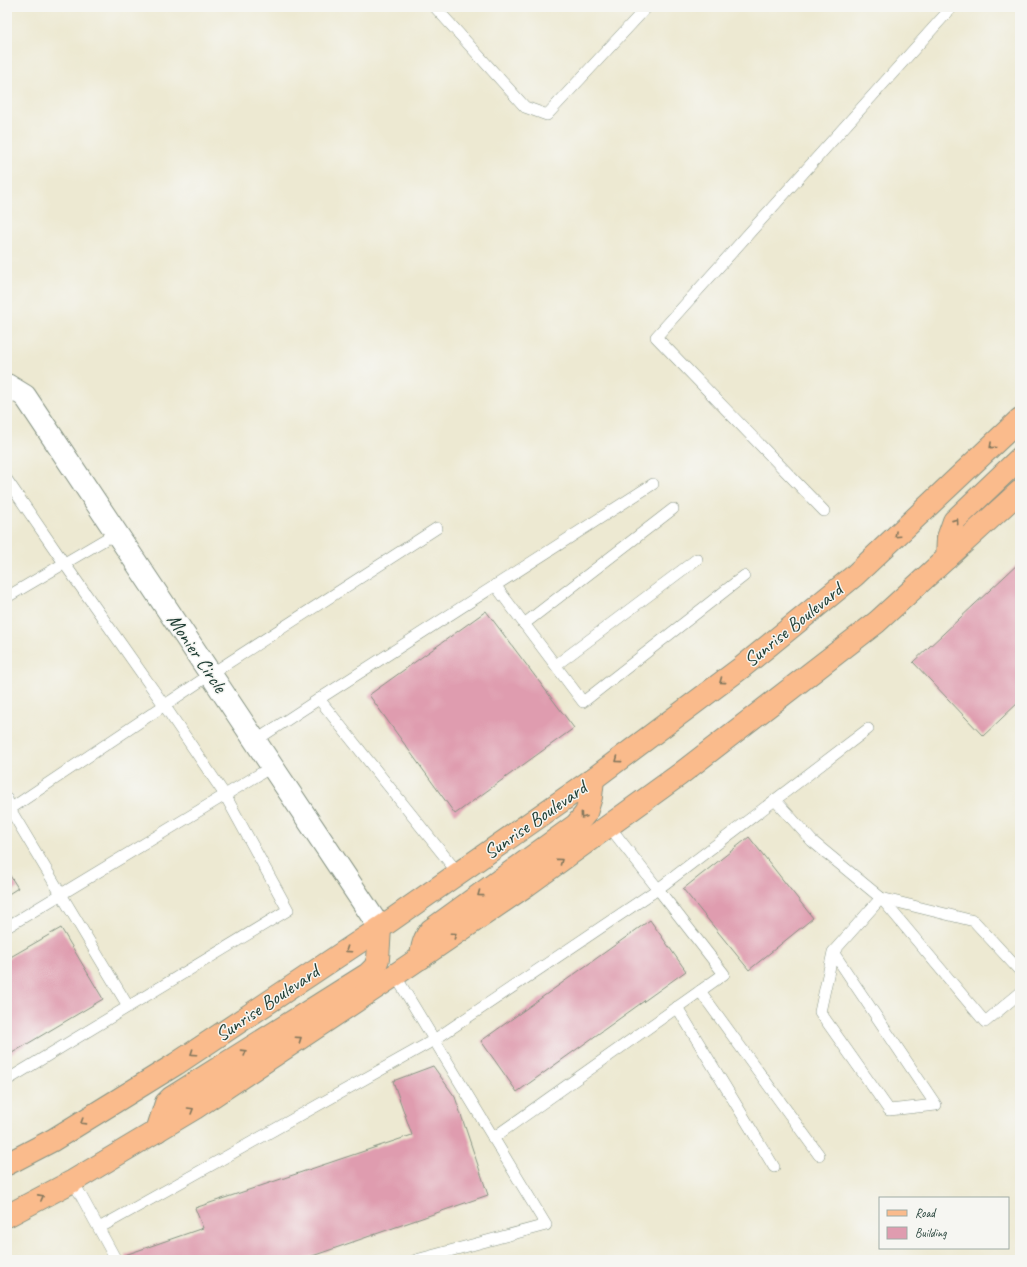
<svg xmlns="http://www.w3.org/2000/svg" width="1027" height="1267" viewBox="0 0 1027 1267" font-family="Caveat,sans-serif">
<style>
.building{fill:#df9caf}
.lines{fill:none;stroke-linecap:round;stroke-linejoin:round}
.service-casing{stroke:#869383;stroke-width:12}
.minor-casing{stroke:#869383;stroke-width:24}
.primary-casing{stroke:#869383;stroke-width:24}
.service{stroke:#fff;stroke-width:11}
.minor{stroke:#fff;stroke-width:22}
.primary{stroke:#fabb8c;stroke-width:22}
.oneway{stroke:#82765c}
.labels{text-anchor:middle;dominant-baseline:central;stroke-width:3;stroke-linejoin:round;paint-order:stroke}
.street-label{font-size:20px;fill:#1f3d34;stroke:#f6f6f2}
</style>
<rect width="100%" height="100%" fill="#f6f6f2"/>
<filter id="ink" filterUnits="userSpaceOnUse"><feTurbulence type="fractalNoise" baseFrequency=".025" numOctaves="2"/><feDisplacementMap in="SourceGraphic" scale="8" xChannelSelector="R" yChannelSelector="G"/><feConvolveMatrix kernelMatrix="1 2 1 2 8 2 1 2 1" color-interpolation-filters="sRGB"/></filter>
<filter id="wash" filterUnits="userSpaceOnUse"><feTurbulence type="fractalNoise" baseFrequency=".012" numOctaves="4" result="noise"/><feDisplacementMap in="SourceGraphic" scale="16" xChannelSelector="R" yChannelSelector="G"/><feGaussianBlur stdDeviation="0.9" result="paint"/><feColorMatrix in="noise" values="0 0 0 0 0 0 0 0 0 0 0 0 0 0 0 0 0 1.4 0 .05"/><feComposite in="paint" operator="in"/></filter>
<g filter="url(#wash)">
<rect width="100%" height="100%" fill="#ede9d2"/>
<g id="blocks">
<g class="building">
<path d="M1020,562v139l-37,35 -70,-74z"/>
<path d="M486,611l88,117 -119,86 -86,-119z"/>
<path d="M749,837l64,81 -64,52 -66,-81z"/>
<path d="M7,871l11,17 -11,7z"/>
<path d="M650,920l36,51 -169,121 -36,-51z"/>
<path d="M61,928l42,71 -96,57v-97z"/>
<path d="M433,1066l22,31 33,98 -187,65h-175l-1,-5 78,-27 -8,-20 217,-73 -19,-54z"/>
</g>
</g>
</g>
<g filter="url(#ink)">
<use href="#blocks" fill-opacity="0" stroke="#869383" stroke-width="1"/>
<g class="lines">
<defs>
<g id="service">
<path d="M435,7l90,100 22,8 100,-108"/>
<path d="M7,480l57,83 100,142 61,90 63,115 -281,170"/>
<path d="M824,511l-168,-174 296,-330"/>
<path d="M495,585l88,117 161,-126"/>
<path d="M7,597l109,-64"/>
<path d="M524,624l149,-115"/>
<path d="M556,665l141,-106"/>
<path d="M255,741l64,-42"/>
<path d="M7,799l3,10 -3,2"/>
<path d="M775,800l37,41 69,57 104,124 35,-29"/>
<path d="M609,826l49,63 210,-160"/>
<path d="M458,873l-139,-174 334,-215"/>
<path d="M881,898l93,23 46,50"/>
<path d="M7,927l266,-161"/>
<path d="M833,952l103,153 -47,5 -69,-98 13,-60 48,-54"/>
<path d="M395,975l151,250 -130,35"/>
<path d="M700,991l119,164"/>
<path d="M128,1006l-118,-197 201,-135 226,-146"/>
<path d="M677,1007l97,160"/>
<path d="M73,1181l43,79"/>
<path d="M99,1228l335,-188 224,-151 66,85 -231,164"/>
</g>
<path id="minor" d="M7,385l18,11 355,532"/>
<g id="primary">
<path d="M947,558l1,-20 6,-17 66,-63"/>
<path d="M421,958c1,-12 3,-20 10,-28l145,-105 10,-12 5,-16 2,-18"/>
<path d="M157,1131l9,-28 5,-5 197,-124 7,-7 3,-8 2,-31"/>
<path d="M7,1164l46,-24 123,-76 204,-136 213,-149 148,-111 113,-92 166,-157"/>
<path d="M7,1216l66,-35 122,-73 200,-133 132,-90 152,-110 198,-153 143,-131"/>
</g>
</defs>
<use href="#service" class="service-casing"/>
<use href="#minor" class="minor-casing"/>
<use href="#primary" class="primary-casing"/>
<use href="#service" class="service"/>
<use href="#minor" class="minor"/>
<use href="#primary" class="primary"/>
</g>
<defs><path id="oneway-chevron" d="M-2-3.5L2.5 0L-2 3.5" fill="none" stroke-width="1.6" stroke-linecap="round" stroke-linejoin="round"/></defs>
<g class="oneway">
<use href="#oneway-chevron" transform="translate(992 446) rotate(137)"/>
<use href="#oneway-chevron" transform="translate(956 521) rotate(-55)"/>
<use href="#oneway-chevron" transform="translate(897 535) rotate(137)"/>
<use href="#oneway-chevron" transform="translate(722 681) rotate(143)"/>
<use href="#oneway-chevron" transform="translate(618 760) rotate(143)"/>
<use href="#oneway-chevron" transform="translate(583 816) rotate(126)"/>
<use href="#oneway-chevron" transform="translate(560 861) rotate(-36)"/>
<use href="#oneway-chevron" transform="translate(480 894) rotate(144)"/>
<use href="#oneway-chevron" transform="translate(454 935) rotate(-34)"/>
<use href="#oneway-chevron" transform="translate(348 950) rotate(146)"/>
<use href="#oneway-chevron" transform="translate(299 1039) rotate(-34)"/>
<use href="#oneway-chevron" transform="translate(244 1052) rotate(-32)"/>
<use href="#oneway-chevron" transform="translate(193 1053) rotate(146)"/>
<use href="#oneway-chevron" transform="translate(191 1110) rotate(-31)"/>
<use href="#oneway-chevron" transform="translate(83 1122) rotate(148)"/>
<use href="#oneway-chevron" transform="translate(41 1197) rotate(-28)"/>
</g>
</g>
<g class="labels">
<g class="street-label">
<text transform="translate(793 625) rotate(-39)">Sunrise Boulevard</text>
<text transform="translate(197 653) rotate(56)">Monier Circle</text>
<text transform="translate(535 820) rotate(-35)">Sunrise Boulevard</text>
<text transform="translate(267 1003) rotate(-34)">Sunrise Boulevard</text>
</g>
</g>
<rect width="1027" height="1267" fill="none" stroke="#f6f6f2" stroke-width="24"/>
<rect x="879" y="1197" width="130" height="52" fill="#f6f6f2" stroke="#a0aca6"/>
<rect x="887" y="1210" width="20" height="6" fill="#fabb8c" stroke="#a0aca6"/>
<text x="915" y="1217" font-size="12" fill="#1f3d34">Road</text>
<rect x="887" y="1227" width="20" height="12" fill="#df9caf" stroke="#a0aca6"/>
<text x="915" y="1237" font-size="12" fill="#1f3d34">Building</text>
</svg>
